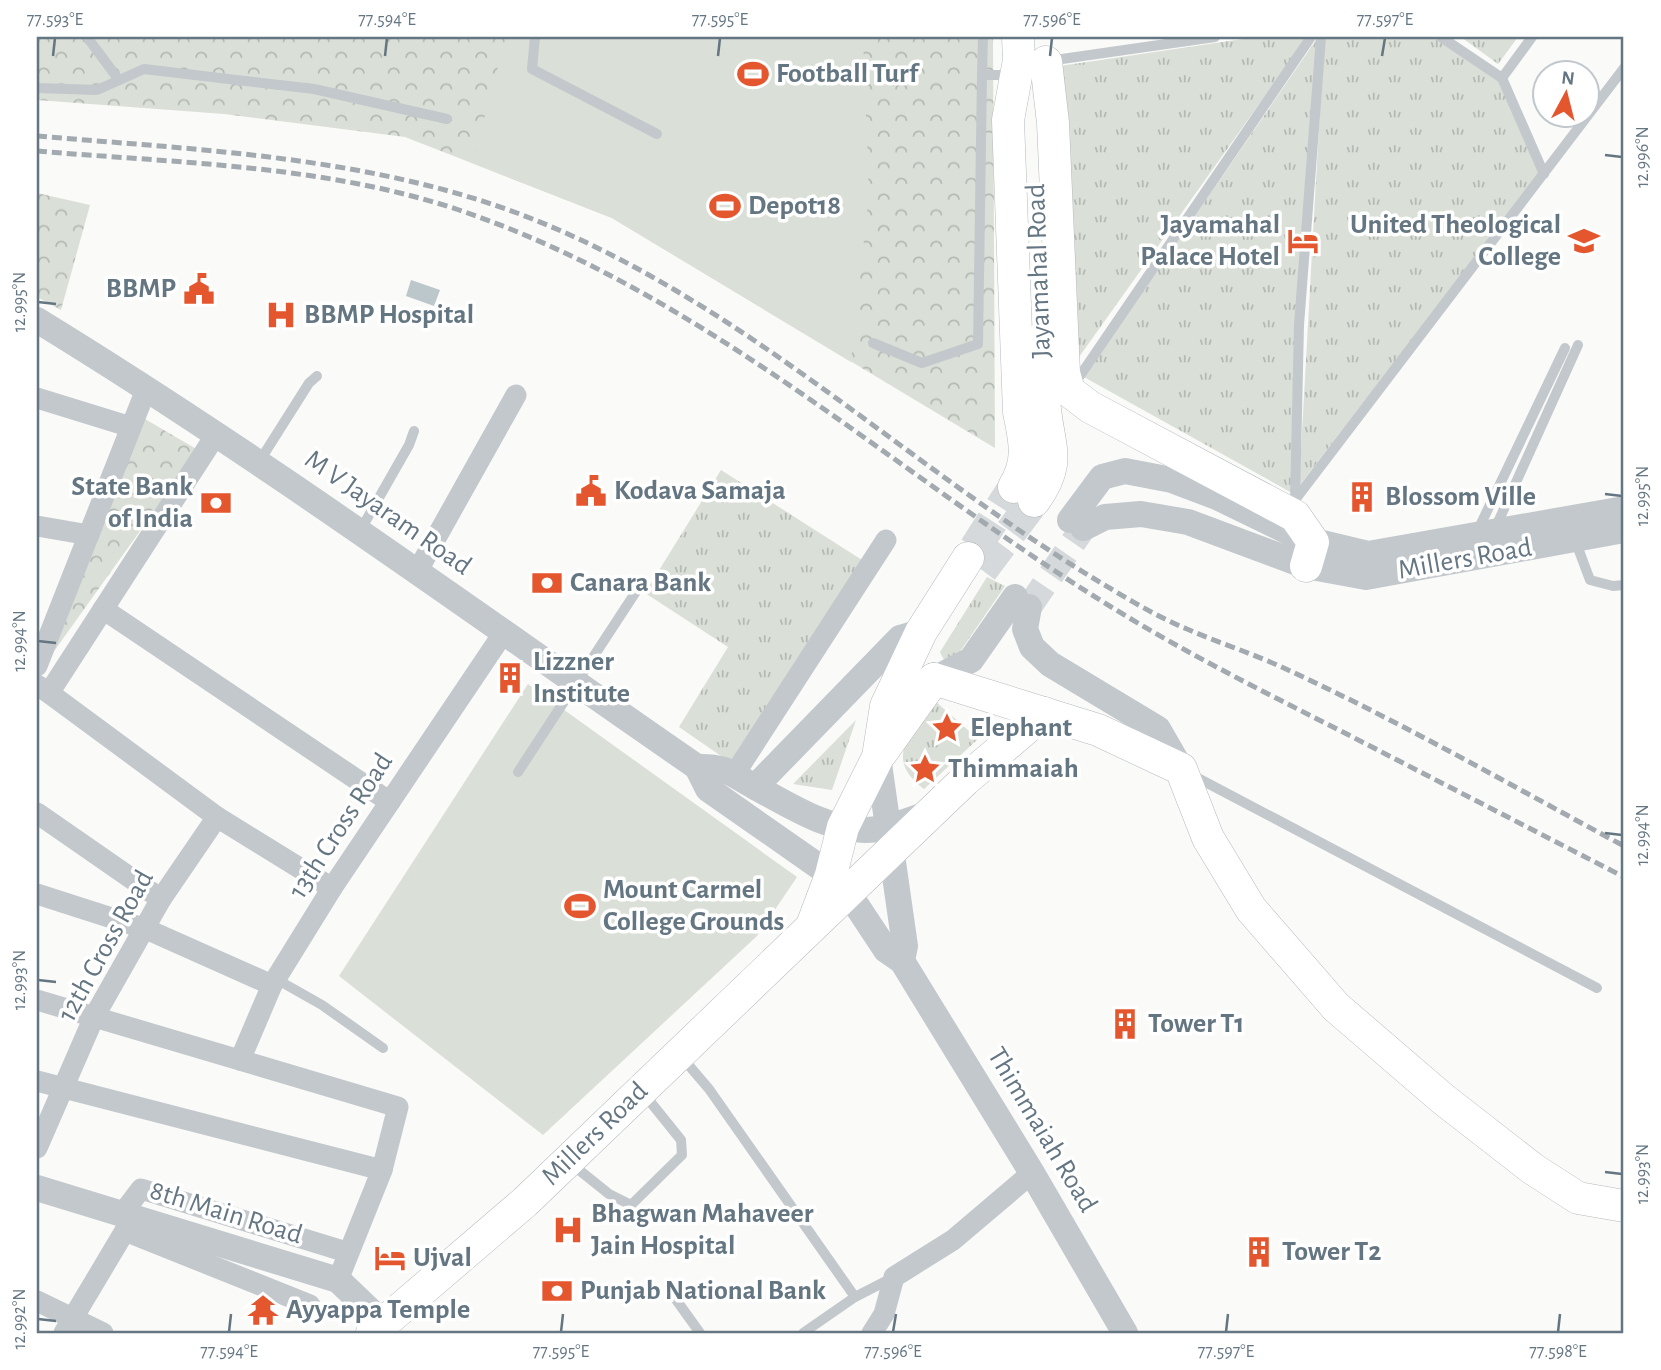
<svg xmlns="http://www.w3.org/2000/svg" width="1661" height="1370" viewBox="0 0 1661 1370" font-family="'Alegreya Sans',sans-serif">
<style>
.grass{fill:url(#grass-tufts)}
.park{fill:url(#park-crowns)}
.garden{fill:#dadfd7}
.water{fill:#bbc7cb}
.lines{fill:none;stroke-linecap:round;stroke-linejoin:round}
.tertiary-tunnel{stroke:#d5d9db;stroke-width:26;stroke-dasharray:26 13;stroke-linecap:butt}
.primary-tunnel{stroke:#d5d9db;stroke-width:32;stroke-dasharray:32 16;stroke-linecap:butt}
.primary-casing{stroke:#b5babe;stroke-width:33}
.service{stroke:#c3c8cc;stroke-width:10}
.minor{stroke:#c3c8cc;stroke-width:21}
.tertiary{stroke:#c3c8cc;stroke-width:26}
.primary{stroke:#fff;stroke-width:32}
.rail{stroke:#a2aab0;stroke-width:5;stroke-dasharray:10 5;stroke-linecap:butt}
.ticks{fill:none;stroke:#657683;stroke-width:2.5}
.labels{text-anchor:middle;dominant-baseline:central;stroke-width:7;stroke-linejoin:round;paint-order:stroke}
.poi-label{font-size:28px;font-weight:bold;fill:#657683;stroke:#fff;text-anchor:start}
.street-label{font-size:28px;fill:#657683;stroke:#fff}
.neatline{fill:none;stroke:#657683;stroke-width:2.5}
.ticks-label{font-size:18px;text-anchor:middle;fill:#657683}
</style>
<defs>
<pattern id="grass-tufts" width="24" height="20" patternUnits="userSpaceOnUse" patternTransform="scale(1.75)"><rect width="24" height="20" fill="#dadfd7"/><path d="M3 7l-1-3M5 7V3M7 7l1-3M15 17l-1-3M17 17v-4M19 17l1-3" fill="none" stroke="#b4b9b4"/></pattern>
<pattern id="park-crowns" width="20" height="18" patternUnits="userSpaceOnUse" patternTransform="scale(1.75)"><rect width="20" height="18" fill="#dadfd7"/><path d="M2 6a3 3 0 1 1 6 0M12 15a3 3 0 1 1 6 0" fill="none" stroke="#b4b9b4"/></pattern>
</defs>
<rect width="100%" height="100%" fill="#fafaf8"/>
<g class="grass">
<path d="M1256,37h51l-233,327 -14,-298z"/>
<path d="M1324,37h114l61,43 41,93 -241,313z"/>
<path d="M1461,37h57l-20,27z"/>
<path d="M1316,40l-24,453 -208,-116z"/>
<path d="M721,470l141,90 -128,205 -55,-38 49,-80 -83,-54z"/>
<path d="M987,577l18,9 -48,70 -13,4 -4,-8z"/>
<path d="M935,701l43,38 -54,50c-42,-32 -12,-54 11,-88z"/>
<path d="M856,720l-24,70 -39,-6z"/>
</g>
<g class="park">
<path d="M37,37h956l2,411 -383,-230 -207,-81 -181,-23 -187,-14z"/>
<path d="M37,193l53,12 -29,105 -24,-13z"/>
<path d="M145,419l53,31 -146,204z"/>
</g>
<g class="garden">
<path d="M506,37h357l6,157 -18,168 -239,-144 -140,-55z"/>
<path d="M528,684l269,193 -40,59 -214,199 -204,-159z"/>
</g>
<path class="water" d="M411,280l29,10 -6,16 -28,-10z"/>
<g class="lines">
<path class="tertiary-tunnel" d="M1029,607l54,-79"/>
<g class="primary-tunnel">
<path d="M975,548l39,-61"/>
<path d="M982,570l52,-69"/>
</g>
<defs>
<g id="primary">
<path d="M1046,62l7,61 11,250 5,18 21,16 205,109 18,26 -7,24"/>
<path d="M1014,487c16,-26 11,-46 5,-75l-11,-292 11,-60 -1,-23"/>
<path d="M1034,501c28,-38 15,-52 11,-92 -3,-24 -2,-48 -3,-71"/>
<path d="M934,679l164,51 83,39 27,69 43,71 85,98 107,92 90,70 45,29 46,8"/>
<path d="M882,752l52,-73"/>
<path d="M813,923l18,-48 12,-48 35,-70 8,-51 35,-74 47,-74"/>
<path d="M372,1333l153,-131 440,-422 79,-67"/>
</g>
</defs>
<use href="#primary" class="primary-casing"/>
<g class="service">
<path d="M87,37l32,43"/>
<path d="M535,37l-3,32 125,65"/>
<path d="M983,37l-1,38h20"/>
<path d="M1441,37l61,41 30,-41"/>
<path d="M1048,61l167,-24"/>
<path d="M1502,78l42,96"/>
<path d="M37,88l60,2 47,-21 170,20 133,30"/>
<path d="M873,343l49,20 56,-19 4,-269"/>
<path d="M1073,386l238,-349"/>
<path d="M259,462l50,-79 8,-7"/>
<path d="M1295,500l329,-432"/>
<path d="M1295,500l4,-175 22,-288"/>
<path d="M360,531l49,-86 5,-14"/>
<path d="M1494,531l84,-186"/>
<path d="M1477,532l88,-184"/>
<path d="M1575,540l15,40 23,6 11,-1"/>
<path d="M518,772l121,-185"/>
<path d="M1192,775l405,213"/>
<path d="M276,979l46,26 61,43"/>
<path d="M680,1055l29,34 146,208"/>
<path d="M569,1162l40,32 22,11 51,-50 -1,-15 -37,-46"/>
<path d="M672,1294l28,39"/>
<path d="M803,1333l52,-36 37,-19"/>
</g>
<g class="minor">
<path d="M37,398l94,29"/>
<path d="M37,526l52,9"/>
<path d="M418,570l98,-175"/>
<path d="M103,609l287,193"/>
<path d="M37,666l110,-279"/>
<path d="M37,685l12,8 168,-260"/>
<path d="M49,693l168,124 115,71"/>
<path d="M734,775l152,-235"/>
<path d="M37,813l124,86"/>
<path d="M37,894l109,35 126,56"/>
<path d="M37,1000l361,107 -16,63 -44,110"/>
<path d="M240,1060l32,-75 60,-97 172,-256"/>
<path d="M37,1081l345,89"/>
<path d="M37,1148l57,-131 67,-118 56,-82"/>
<path d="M122,1214l19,-25 199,61"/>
<path d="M125,1231l185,74"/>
<path d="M37,1301l66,32"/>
<path d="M64,1333l68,-114"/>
<path d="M872,1333l12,-19 10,-37 59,-37 79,-67"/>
</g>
<g class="tertiary">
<path d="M37,320c227,139 441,296 660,447l11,22 123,86 18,19 37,56 16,11 130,212 93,160"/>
<path d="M1070,520l32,-43 23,-6 47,9 45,17 84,41 67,16 256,-45"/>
<path d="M1083,528l22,-11 36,-3 47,8 118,44 60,11 258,-47"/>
<path d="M1029,607l-4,22 7,18 18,17 108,65 23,40"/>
<path d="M934,679l37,-19 44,-63"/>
<path d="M878,757l27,189 -3,15"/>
<path d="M697,767c30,-1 34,7 60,21 32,17 72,43 110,42 22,-1 43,-10 63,-17"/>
<path d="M755,787l145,-149 21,-6"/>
<path d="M37,1188l301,92 45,43"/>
</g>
<use href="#primary" class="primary"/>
<g class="rail">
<path d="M37,136c162,14 326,20 480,77 216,81 382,247 576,365 30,18 62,38 94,51 32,14 67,25 99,40 115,53 226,117 338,177"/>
<path d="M37,151c140,12 288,14 422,59 237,80 423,252 630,383 81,52 165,94 250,137 95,49 190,98 285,147"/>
</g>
</g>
<path class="ticks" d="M53,56l2,-18M385,56l2,-18M718,56l2,-18M1050,56l2,-18M1382,56l3,-18M1605,155l17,2M38,302l18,2M1605,494l17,2M38,641l18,2M1605,833l17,2M38,980l18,2M1605,1172l17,2M38,1319l18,2M229,1332l2,-18M561,1332l2,-18M893,1332l3,-18M1226,1332l2,-18M1558,1332l2,-18"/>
<defs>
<symbol id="stadium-bare" viewBox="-9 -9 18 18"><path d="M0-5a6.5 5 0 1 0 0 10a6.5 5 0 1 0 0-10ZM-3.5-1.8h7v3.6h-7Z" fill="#e4572e" stroke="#fff" stroke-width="2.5" paint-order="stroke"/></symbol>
<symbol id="hotel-bare" viewBox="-9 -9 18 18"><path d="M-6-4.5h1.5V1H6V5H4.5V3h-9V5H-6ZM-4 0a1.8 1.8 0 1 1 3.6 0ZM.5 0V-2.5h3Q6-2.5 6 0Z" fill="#e4572e" stroke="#fff" stroke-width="2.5" paint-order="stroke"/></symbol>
<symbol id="university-bare" viewBox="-9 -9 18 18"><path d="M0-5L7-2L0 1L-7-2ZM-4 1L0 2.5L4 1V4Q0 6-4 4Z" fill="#e4572e" stroke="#fff" stroke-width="2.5" paint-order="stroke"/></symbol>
<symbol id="civic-bare" viewBox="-9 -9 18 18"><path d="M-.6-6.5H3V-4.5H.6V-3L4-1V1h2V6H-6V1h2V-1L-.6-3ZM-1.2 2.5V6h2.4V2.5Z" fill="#e4572e" stroke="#fff" stroke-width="2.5" paint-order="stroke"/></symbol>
<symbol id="hospital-bare" viewBox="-9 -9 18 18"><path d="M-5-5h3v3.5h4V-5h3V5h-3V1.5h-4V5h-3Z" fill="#e4572e" stroke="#fff" stroke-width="2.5" paint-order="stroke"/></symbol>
<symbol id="building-bare" viewBox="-9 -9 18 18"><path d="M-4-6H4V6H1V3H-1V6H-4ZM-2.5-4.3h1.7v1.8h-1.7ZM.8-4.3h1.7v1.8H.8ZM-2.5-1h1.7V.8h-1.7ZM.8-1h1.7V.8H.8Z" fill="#e4572e" stroke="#fff" stroke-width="2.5" paint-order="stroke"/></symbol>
<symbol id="bank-bare" viewBox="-9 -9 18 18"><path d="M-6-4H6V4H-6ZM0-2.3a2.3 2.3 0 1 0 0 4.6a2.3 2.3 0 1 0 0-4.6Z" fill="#e4572e" stroke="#fff" stroke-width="2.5" paint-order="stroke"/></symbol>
<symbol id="sight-bare" viewBox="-9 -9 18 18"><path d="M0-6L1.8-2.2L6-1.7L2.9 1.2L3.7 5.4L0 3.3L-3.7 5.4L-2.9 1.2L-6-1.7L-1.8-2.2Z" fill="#e4572e" stroke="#fff" stroke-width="2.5" paint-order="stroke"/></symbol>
<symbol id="temple-bare" viewBox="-9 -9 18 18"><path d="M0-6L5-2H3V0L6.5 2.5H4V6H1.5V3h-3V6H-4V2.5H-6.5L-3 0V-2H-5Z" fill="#e4572e" stroke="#fff" stroke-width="2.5" paint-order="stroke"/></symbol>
</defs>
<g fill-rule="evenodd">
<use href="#stadium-bare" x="731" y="52" width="44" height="44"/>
<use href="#stadium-bare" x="703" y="184" width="44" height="44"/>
<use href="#hotel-bare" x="1281" y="219" width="44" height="44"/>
<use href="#university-bare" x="1562" y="219" width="44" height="44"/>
<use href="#civic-bare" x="177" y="267" width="44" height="44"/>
<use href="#hospital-bare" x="259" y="293" width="44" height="44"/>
<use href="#civic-bare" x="569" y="469" width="44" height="44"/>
<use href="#building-bare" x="1340" y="475" width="44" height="44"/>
<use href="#bank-bare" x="194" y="481" width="44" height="44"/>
<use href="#bank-bare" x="525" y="561" width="44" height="44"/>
<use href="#building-bare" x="488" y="656" width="44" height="44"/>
<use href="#sight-bare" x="925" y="706" width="44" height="44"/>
<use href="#sight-bare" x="903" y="747" width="44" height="44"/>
<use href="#stadium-bare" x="558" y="884" width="44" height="44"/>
<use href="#building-bare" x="1103" y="1002" width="44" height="44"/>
<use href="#hospital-bare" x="546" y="1208" width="44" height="44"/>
<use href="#building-bare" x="1237" y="1230" width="44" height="44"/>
<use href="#hotel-bare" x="368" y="1236" width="44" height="44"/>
<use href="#bank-bare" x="535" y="1269" width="44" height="44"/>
<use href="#temple-bare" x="241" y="1288" width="44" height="44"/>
</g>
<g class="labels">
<g class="poi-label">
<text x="776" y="74">Football Turf</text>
<text x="748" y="206">Depot18</text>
<text x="1280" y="225" text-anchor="end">Jayamahal<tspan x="1280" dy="32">Palace Hotel</tspan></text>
<text x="1561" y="225" text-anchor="end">United Theological<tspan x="1561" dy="32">College</tspan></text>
<text x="176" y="289" text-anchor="end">BBMP</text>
<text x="304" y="315">BBMP Hospital</text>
<text x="193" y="487" text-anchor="end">State Bank<tspan x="193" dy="32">of India</tspan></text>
<text x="614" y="491">Kodava Samaja</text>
<text x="1385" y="497">Blossom Ville</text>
<text x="570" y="583">Canara Bank</text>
<text x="533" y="662">Lizzner<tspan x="533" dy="32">Institute</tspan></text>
<text x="970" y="728">Elephant</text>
<text x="948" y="769">Thimmaiah</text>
<text x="603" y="890">Mount Carmel<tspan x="603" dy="32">College Grounds</tspan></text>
<text x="1148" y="1024">Tower T1</text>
<text x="591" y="1214">Bhagwan Mahaveer<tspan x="591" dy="32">Jain Hospital</tspan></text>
<text x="1282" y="1252">Tower T2</text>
<text x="413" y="1258">Ujval</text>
<text x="580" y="1291">Punjab National Bank</text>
<text x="286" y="1310">Ayyappa Temple</text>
</g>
<g class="street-label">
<text transform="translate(1039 271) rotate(-92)">Jayamahal Road</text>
<text transform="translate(388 513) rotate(35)">M V Jayaram Road</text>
<text transform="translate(1465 559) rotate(-10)">Millers Road</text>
<text transform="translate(341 826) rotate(-57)">13th Cross Road</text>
<text transform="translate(106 946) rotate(-61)">12th Cross Road</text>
<text transform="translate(1042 1130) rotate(59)">Thimmaiah Road</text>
<text transform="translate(595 1134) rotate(-44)">Millers Road</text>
<text transform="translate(226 1213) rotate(17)">8th Main Road</text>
</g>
</g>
<rect width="1661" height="1370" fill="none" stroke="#ffffff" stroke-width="77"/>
<g transform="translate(1566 94) rotate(7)"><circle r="33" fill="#ffffff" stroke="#c1c8cd" stroke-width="2"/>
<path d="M0-5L12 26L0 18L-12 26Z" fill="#e4572e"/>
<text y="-10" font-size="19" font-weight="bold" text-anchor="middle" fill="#657683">N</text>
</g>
<rect x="38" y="38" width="1584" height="1294" class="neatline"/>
<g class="ticks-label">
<text x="55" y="25">77.593°E</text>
<text x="387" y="25">77.594°E</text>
<text x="720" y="25">77.595°E</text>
<text x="1052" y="25">77.596°E</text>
<text x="1385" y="25">77.597°E</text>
<text transform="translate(1642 157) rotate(-90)" y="6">12.996°N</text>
<text transform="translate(19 302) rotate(-90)" y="6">12.995°N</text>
<text transform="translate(1642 496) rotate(-90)" y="6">12.995°N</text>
<text transform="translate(19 641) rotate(-90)" y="6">12.994°N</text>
<text transform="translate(1642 835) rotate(-90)" y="6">12.994°N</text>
<text transform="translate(19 980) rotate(-90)" y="6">12.993°N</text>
<text transform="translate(1642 1174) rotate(-90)" y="6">12.993°N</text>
<text transform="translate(19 1319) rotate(-90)" y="6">12.992°N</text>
<text x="229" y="1357">77.594°E</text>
<text x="561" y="1357">77.595°E</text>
<text x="893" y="1357">77.596°E</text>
<text x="1226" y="1357">77.597°E</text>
<text x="1558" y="1357">77.598°E</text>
</g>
</svg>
